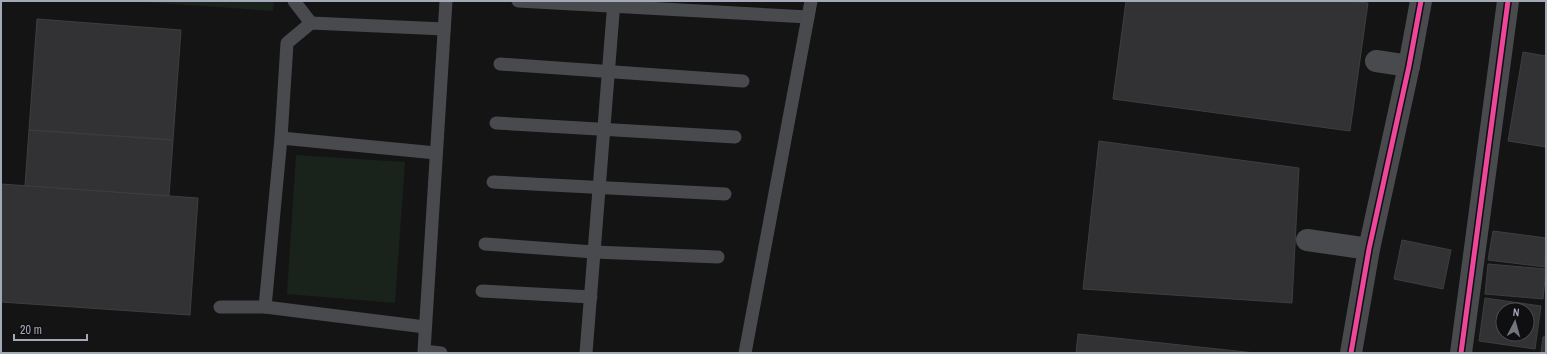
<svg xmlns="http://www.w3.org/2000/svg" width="1547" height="354" viewBox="0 0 1547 354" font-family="'Archivo Narrow',sans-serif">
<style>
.green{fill:#1a221c}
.building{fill:#323234;stroke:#3d3e41;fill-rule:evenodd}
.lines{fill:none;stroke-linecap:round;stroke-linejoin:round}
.service{stroke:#484a4d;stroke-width:13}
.minor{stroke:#484a4d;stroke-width:22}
.cycleway-casing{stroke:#0f0e10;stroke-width:8}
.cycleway{stroke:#ed469a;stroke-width:5}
</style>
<rect width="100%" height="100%" fill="#141414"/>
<g class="green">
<path d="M131,1h143l-1,10z"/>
<path d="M296,155l109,7 -10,141 -108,-9z"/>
</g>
<g class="building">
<path d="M1126,1h223l19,2 -18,128 -237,-32z"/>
<path d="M37,19l144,11 -8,110 -144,-10z"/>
<path d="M1523,52l23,4v91l-38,-6z"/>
<path d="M29,130l144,10 -4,56 -144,-10z"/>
<path d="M1099,141l200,27 -7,135 -209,-14z"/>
<path d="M1,184l197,14 -8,117 -189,-13z"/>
<path d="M1493,231l53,7 -1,29 -57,-7z"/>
<path d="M1402,240l49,10 -8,39 -49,-10z"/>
<path d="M1488,264l58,5 -3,30 -58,-5z"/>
<path d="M1485,298l56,8 -6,43 -56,-8zM1503,310h24v24h-24z"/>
<path d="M1078,334l177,19h-179z"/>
<path d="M1543,337h3v16h-5z"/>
</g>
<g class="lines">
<g class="service">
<path d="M294,1l17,22"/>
<path d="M518,1l290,16"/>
<path d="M500,64l243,17"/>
<path d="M496,123l239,14"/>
<path d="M281,138l155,15"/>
<path d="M493,182l232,12"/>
<path d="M485,244l109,8 124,5"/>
<path d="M482,291l109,6"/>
<path d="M220,307h45l160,20"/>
<path d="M265,307l16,-169 6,-95 24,-20 133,6"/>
<path d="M441,353l-17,-2 22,-350"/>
<path d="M586,353l28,-352"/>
<path d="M745,353l66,-352"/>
</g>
<g class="minor">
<path d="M1376,61l33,5"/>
<path d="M1307,240l62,9"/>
<path d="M1351,353l18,-104 40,-183 12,-65"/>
<path d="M1461,353l47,-352"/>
</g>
<defs>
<g id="cycleway">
<path d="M1351,353l18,-104 40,-183 12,-65"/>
<path d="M1461,353l47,-352"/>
</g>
</defs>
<use href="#cycleway" class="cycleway-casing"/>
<use href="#cycleway" class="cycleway"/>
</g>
<rect width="1547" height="354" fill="none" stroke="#a4a9b7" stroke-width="4"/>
<g transform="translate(1515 322) rotate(6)"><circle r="19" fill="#0f0e10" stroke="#4b4c53"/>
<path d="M0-3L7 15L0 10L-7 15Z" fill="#72757e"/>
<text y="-6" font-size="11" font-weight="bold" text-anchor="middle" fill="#a4a9b7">N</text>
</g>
<path d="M14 334v6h73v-6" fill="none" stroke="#a4a9b7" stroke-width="2"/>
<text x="20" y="334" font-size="12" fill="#a4a9b7" stroke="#0f0e10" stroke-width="3" paint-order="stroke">20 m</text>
</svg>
